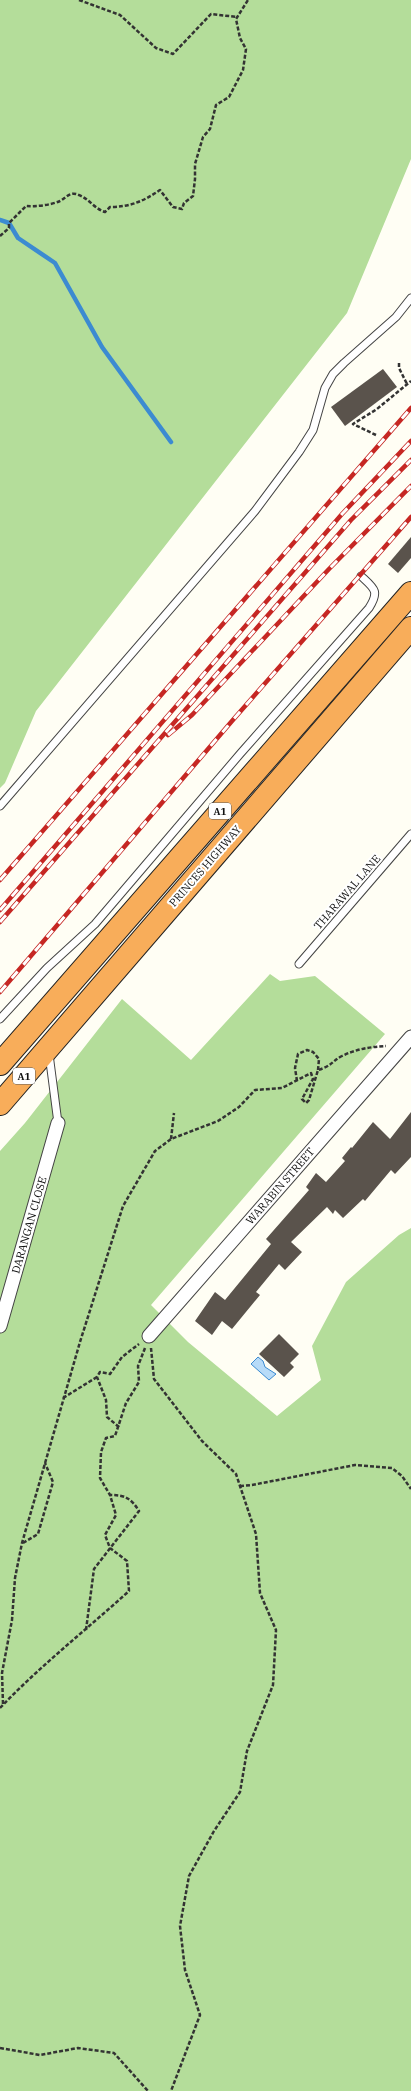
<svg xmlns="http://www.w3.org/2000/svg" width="411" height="2091" viewBox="0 0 411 2091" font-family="'IBM Plex Serif',serif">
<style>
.forest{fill:#b4dd9a}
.water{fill:#b7dbf8;stroke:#3c8bd1}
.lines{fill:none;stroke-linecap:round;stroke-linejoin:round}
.stream{stroke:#3c8bd1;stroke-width:4.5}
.building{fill:#5a534c}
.lane-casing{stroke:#444;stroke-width:9}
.street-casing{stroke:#444;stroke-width:15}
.highway-casing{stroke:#222;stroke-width:24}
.path{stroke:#333;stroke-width:2.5;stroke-dasharray:4 2;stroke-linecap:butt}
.lane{stroke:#fff;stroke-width:7}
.street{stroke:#fff;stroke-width:13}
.highway{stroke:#f8ad5a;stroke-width:22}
.rail-casing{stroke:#c62723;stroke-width:4.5}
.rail{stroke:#fff;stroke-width:3;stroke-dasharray:9;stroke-linecap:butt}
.labels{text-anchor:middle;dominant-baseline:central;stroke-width:4;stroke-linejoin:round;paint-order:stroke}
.shield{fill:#fff;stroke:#585858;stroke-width:1}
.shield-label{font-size:10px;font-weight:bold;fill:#111}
.street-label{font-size:11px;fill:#111;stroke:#fff}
</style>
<rect width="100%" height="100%" fill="#fffef4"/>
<g class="forest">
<path d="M0,0h411v159l-64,154 -311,398 -31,72 -5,5z"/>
<path d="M270,974l10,7 35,-5 70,58 -234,271 37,37 89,74 44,-36 -9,-34 34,-64 53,-47 12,-7v863h-411v-940l25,-28 97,-124 69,61z"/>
</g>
<path class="water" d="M258,1357l5,4 2,6 11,7 -7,6 -18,-16z"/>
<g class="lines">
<path class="stream" d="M0,220l9,3 9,15 37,25 47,84 69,95"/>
</g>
<g class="building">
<path d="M383,369l14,18 -52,39 -14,-19z"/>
<path d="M411,537v21l-13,15 -10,-9z"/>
<path d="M411,1112v45l-16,17 -4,-4 -26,31 -2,-2 -20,19 -8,-8 -2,4 -6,-7 -36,35 11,10 -17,18 -6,-6 -23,28 4,3 -28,34 -10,-8 -10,14 -17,-14 20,-29 10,8 46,-56 -5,-5 43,-49 -3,-3 10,-14 10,9 19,-21 -3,-3 9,-11 1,1 21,-26 17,17z"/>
<path d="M279,1334l20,20 -9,9 4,4 -10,10 -25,-23z"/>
</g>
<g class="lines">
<defs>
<g id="lane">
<path d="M0,806l255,-295 44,-59 14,-22 12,-42 8,-14 11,-11 52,-46 15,-19"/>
<path d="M299,964l112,-130"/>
<path d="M0,1019l47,-51 48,-44 145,-170 129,-146c11,-17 5,-20 -8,-32"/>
<path d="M49,1054l9,69"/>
</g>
<g id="street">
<path d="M0,1326l58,-203"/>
<path d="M149,1336l262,-299"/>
</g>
<g id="highway">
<path d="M0,1064l411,-471"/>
<path d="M0,1104l411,-476"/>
</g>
</defs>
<use href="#lane" class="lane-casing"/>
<use href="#street" class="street-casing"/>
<use href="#highway" class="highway-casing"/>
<g class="path">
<path d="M79,0l41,15 36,33 17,6 38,-40 26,3"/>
<path d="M0,236l9,-8v-5l17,-17c9,1 25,-1 34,-5 7,-4 10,-10 19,-6 10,4 16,14 26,17l5,-5c20,0 34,-6 50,-17l13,17 9,2 2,-6 9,-7 2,-17v-15l8,-27 7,-8 6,-24 13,-8 14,-27 3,-21 -6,-11 -4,-19 12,-19"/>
<path d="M399,363v5l8,16"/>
<path d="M376,435l-23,-11 24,-15 34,-28"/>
<path d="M297,1081l-2,-13 3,-14 9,-4 6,2 6,7 -1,11"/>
<path d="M171,1139l3,-26"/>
<path d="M151,1348l3,31 48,62 34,33 20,60 4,59 16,37 -3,55 -26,66 -7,41 -26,39 -25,45 -9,50 5,44 15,45 -29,76"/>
<path d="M63,1398l34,-21"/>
<path d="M119,1427l-12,-10 -1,-17 -9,-23 3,-5 10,2 12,-17 17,-13"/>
<path d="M240,1486l12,-1 103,-20 37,3 10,8 9,13"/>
<path d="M23,1543l15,-9 15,-52 -8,-19"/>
<path d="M86,1630l8,-61 45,-58c-8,-13 -14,-16 -29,-16"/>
<path d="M3,1704l-1,-31 10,-53 3,-42 7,-35 58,-201 43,-136 32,-55 16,-12 47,-18 21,-14 16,-17 27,-2 29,-15 2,6 -11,20 4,4 3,-3 9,-30c14,-4 14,-9 24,-14 14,-7 28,-9 44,-10"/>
<path d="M0,1708c40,-42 86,-78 129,-117l-2,-30 -17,-13 -5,-13 11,-20 -6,-20 -10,-17 1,-26 5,-14 9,-2 11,-33 13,-21 -1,-16 7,-18"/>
<path d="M0,2048l40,7 38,-7 36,5 34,38"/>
</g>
<use href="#lane" class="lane"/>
<use href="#street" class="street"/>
<use href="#highway" class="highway"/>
<defs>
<g id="rail">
<path d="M168,735l24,-20 137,-146 82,-83"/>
<path d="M0,880l411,-472"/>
<path d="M0,910l342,-396 69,-73"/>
<path d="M0,922l351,-402 60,-60"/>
<path d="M0,992l232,-271 179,-204"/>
</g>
</defs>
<use href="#rail" class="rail-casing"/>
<use href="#rail" class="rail"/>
</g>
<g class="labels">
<g class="shield">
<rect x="209" y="803" width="22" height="16" rx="3"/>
<rect x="13" y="1068" width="22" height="16" rx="3"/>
</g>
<g class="shield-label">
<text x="220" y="811">A1</text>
<text x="24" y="1076">A1</text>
</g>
<g class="street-label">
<text transform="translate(205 866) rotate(-49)">PRINCES HIGHWAY</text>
<text transform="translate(347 892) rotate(-49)">THARAWAL LANE</text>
<text transform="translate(280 1186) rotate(-49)">WARABIN STREET</text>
<text transform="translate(29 1225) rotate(-74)">DARANGAN CLOSE</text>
</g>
</g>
</svg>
